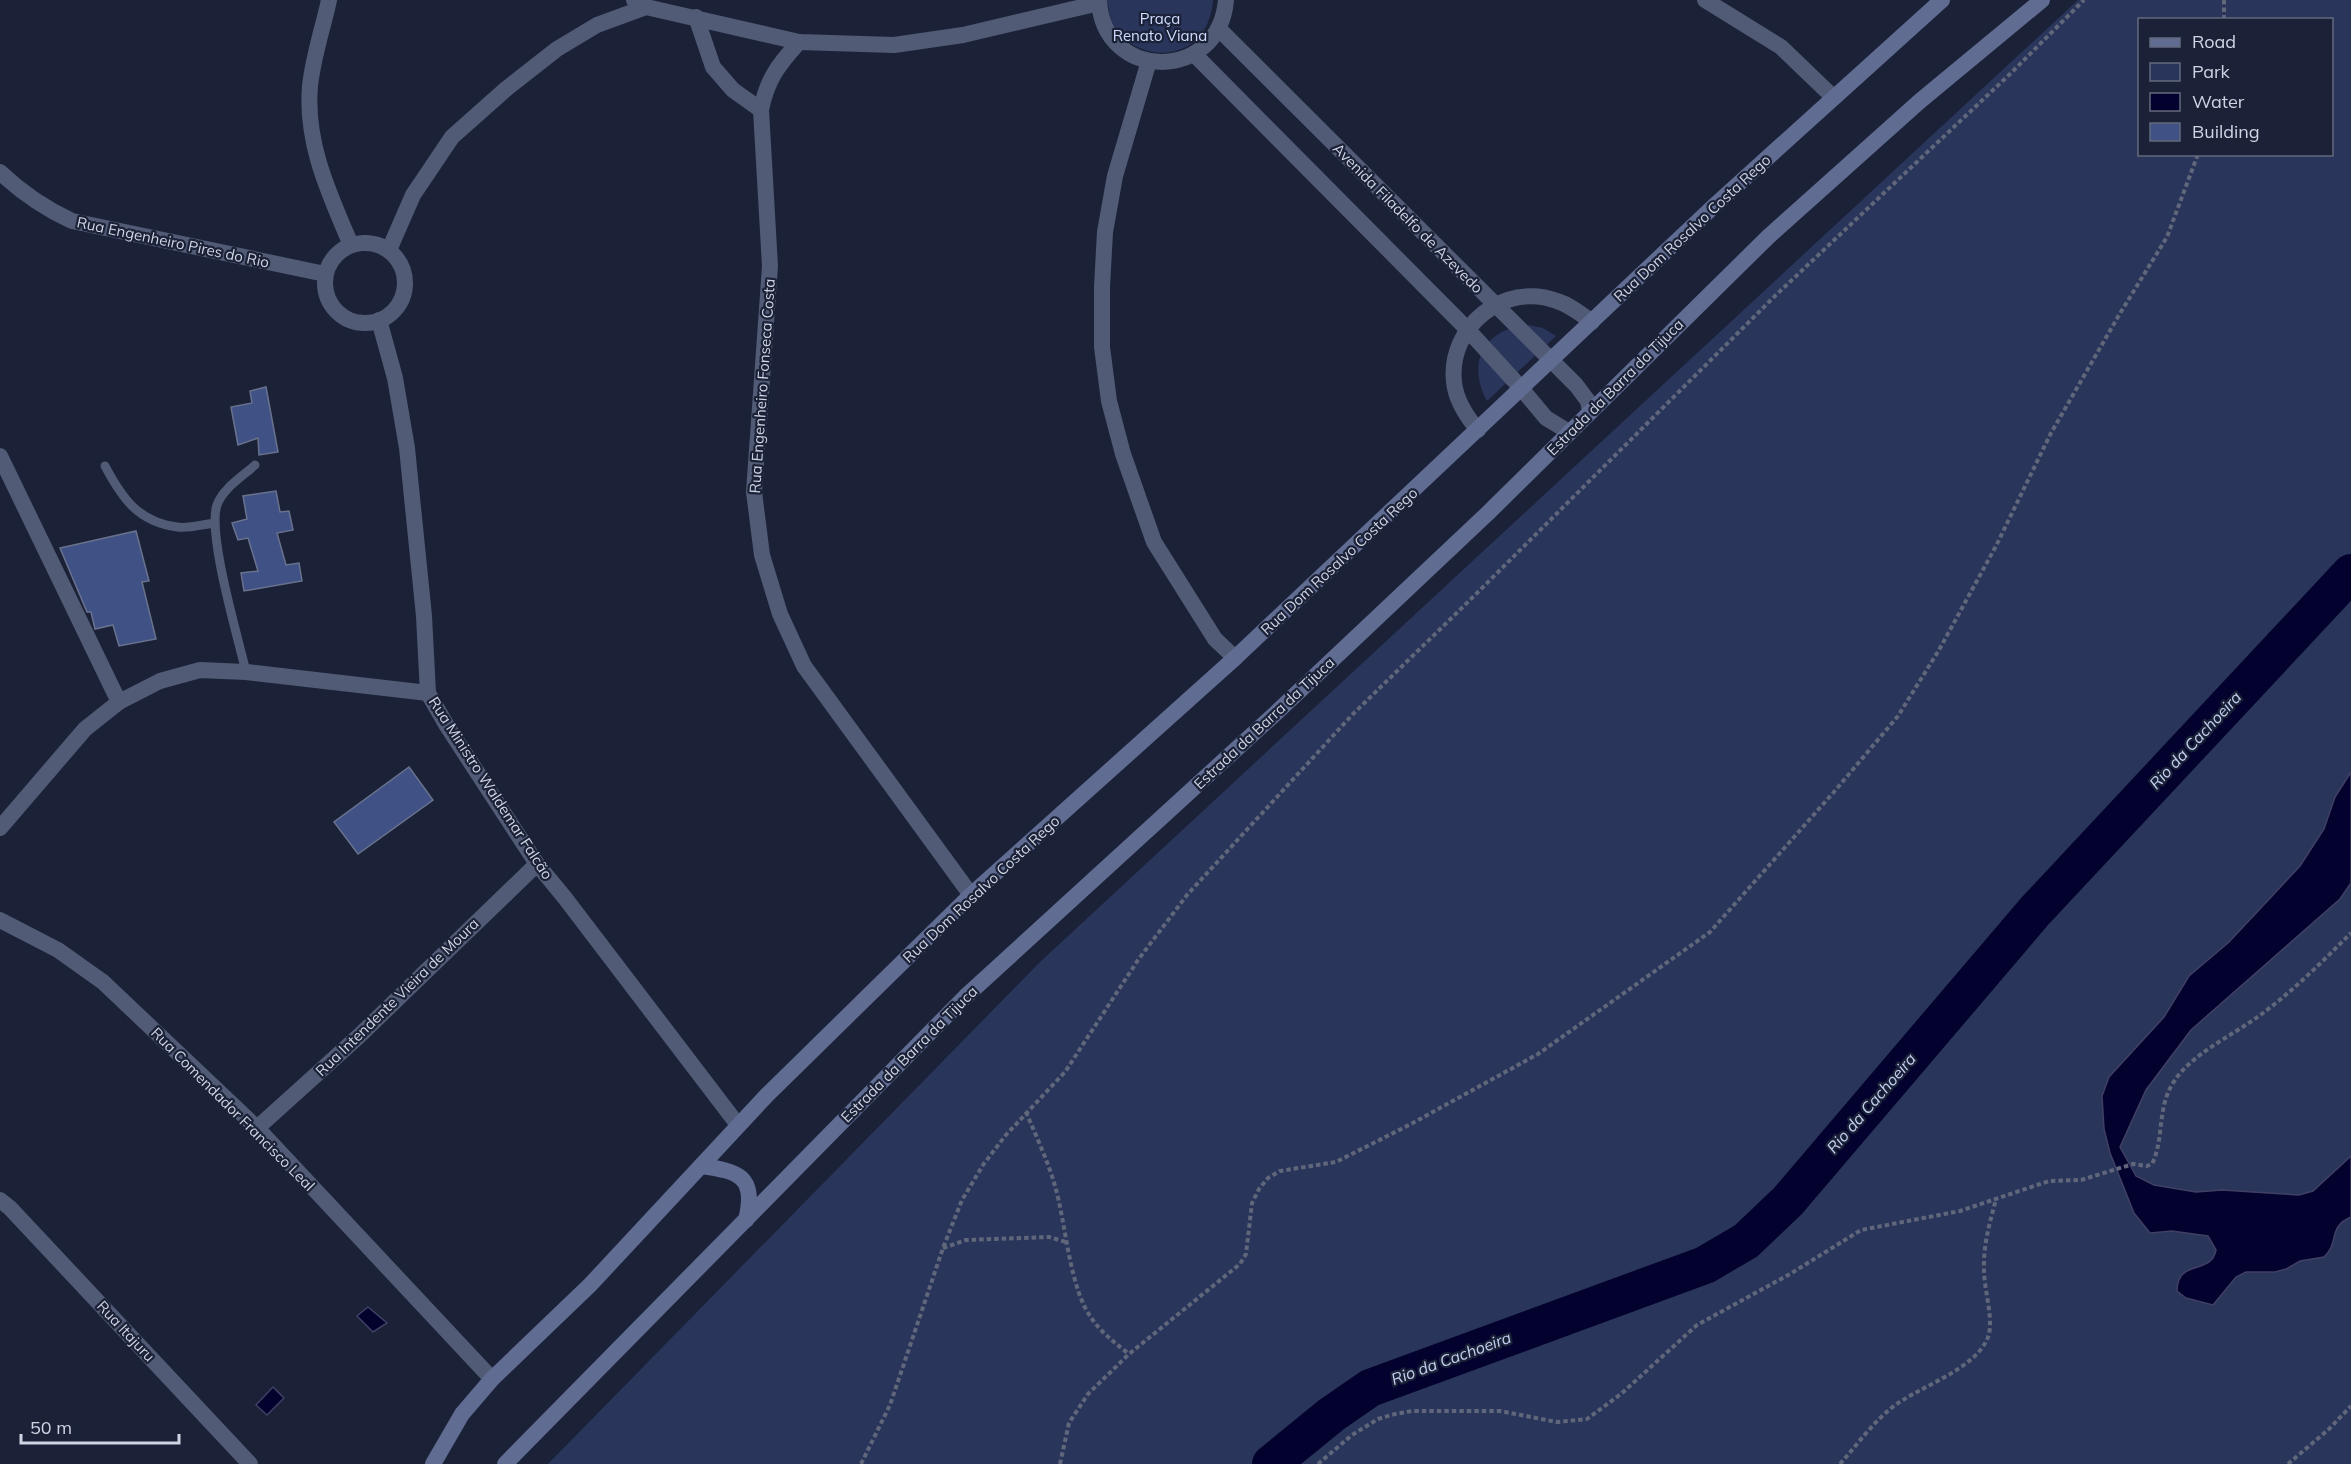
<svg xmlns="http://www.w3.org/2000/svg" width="2351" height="1464" viewBox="0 0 2351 1464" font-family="Mulish,sans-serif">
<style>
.green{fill:#29355b;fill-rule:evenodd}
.water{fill:#03012e;stroke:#404064;stroke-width:1.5}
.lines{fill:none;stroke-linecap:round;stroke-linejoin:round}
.river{stroke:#03012e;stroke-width:38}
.building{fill:#405185;stroke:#69728d;stroke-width:1.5}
.path{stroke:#60677a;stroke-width:4;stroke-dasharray:4.5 3;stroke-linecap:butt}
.service{stroke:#525b75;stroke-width:9}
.minor{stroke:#525b75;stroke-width:16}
.secondary{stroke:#606c92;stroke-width:16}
.labels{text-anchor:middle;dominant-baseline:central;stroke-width:4.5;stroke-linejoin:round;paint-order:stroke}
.park-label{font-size:15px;fill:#d1ddff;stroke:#1b2238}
.street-label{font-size:15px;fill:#cfd4e3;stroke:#1b2238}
.water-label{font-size:16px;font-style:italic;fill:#c4d0f1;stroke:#1b2238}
</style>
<rect width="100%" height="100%" fill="#1b2238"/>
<g class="green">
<path d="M1107,0h106v2c-2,14 -6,28 -17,38 -25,22 -64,14 -82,-13 -4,-7 -5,-18 -7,-27z"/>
<path d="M2078,0h273v1464h-1803l492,-502zM2140,20h192v134h-192z"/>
<path d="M1528,325l15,3 13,8 -69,65c-21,-39 -3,-72 41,-76z"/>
</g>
<g class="water">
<path d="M2351,772v111l-11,16 -149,131 -45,60 -26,57 16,29 18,9 42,7 26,-2 77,5 14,-4 38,-35v61c-24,10 -11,26 -27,40l-24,4 -14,8 -11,3h-29l-10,5 -23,28 -27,-7 -9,-7c0,-33 34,-15 39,-41l-8,-14 -36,-5 -22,2 -16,-20 -24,-60 -6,-24 -2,-33 7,-19 55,-60 25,-41 40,-34 71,-76 24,-37 11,-32z"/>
<path d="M368,1307l19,16 -14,9 -16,-16z"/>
<path d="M273,1387l11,11 -17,17 -11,-10z"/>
</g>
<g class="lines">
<path class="river" d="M1271,1464l60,-49 39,-27 335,-123 41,-24 42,-40 247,-290 316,-338"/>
</g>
<g class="building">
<path d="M266,387l12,65 -19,3 -1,-17 -20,7 -7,-38 21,-4 -2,-12z"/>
<path d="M276,491l4,21 9,-1 4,19 -16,3 9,32 13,-2 3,18 -58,10 -3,-18 17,-2 -10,-33 -10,2 -6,-17 15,-4 -4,-23z"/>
<path d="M136,531l13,50 -7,1 14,57 -37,7 -6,-21 -18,4 -4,-17h-4l-27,-64z"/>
<path d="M409,767l24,33 -75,54 -24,-32z"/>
</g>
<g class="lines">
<g class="path">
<path d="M2224,0v20"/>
<path d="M1026,1112c10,24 22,49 29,74 11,37 14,102 37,133 10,14 23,24 37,35"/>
<path d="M943,1248l23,-8 83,-3 17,5"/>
<path d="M861,1464l29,-59 53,-157 19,-48 21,-35 22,-29 60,-64 73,-112 49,-65 166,-181 116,-113 307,-306 234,-221 74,-74"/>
<path d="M1060,1464l9,-41 19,-29 41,-40 111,-90 6,-10 6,-51 7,-14 9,-11 12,-7 56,-9 75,-38 127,-70 172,-122 123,-139 65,-77 41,-66 57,-104 55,-113 68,-118 48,-78 31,-83"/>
<path d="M1318,1464l34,-29 26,-16 17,-5 17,-3h88l57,11 30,-3 34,-25 76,-69 93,-51 71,-44 99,-19 89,-30 32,-1 52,-16 14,2 5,-2c13,-27 4,-57 23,-84 17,-26 58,-45 84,-64 33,-24 63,-54 92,-83"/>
<path d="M1840,1464c16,-18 31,-39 49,-54 26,-23 90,-40 100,-76 4,-18 -5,-45 -5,-64 -1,-25 6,-48 12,-71"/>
<path d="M2288,1464l41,-35 22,-23"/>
</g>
<g class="service">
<path d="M105,466c17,32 33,56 72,61 12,2 27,-3 38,-4"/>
<path d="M246,672c-8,-35 -39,-138 -29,-167 6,-17 25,-28 38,-40"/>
</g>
<g class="minor">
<path d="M329,0c-6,28 -16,57 -19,86 -5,57 19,107 41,159"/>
<path d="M634,0l12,7 153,35 95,3 69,-10 136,-32"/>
<path d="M1099,0c4,82 120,83 127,0"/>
<path d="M1705,0l76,47 52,50"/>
<path d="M696,17l17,50 20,23 28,20"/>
<path d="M1219,29l357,356 12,16 2,10"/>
<path d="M799,42c-20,22 -32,37 -38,68l9,156 -16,226 8,63 18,59 24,52 167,229"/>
<path d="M1194,54l273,275 54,59 25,30 23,14"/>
<path d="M1149,61l-34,115 -10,56 -3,55v60l7,54 14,53 31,88 61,97 20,19"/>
<path d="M0,172c22,21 44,36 72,49l253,53"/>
<circle cx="365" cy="283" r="40"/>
<path d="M389,250l24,-55 39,-58 54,-48 51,-40 40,-24 49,-18"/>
<path d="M379,320l16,58 12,70 17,168 4,77 19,33 90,138 28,34 173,227"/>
<path d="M1478,430c-12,-14 -22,-29 -24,-48 -6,-55 50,-101 103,-81 13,4 24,13 35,21"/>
<path d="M0,456l119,246"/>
<path d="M0,828l85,-99 34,-27 41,-21 40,-11 46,2 182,21"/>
<path d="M0,920l58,30 45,32 154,146 235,251"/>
<path d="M257,1128l102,-92 178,-172"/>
<path d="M0,1200l10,8 240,256"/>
</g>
<g class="secondary">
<path d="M701,1166c37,5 56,10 45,54"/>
<path d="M433,1464l29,-50 30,-35 98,-94 177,-190 204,-200 264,-237 479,-452 228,-206"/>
<path d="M505,1464l460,-467 313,-286 210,-198 280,-276 152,-136 122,-101"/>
</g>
</g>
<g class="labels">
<g class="park-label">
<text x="1160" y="18">Praça<tspan x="1160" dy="17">Renato Viana</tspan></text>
</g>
<g class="street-label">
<text transform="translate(1408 218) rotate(45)">Avenida Filadelfo de Azevedo</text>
<text transform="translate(1692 228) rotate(-43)">Rua Dom Rosalvo Costa Rego</text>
<text transform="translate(173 242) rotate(12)">Rua Engenheiro Pires do Rio</text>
<text transform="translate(762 386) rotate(-86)">Rua Engenheiro Fonseca Costa</text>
<text transform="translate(1615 387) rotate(-45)">Estrada da Barra da Tijuca</text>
<text transform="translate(1339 561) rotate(-43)">Rua Dom Rosalvo Costa Rego</text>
<text transform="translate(1264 723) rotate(-43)">Estrada da Barra da Tijuca</text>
<text transform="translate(491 788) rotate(57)">Rua Ministro Waldemar Falcão</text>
<text transform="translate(981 889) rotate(-43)">Rua Dom Rosalvo Costa Rego</text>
<text transform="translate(397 997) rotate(-44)">Rua Intendente Vieira de Moura</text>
<text transform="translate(909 1054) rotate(-45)">Estrada da Barra da Tijuca</text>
<text transform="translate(233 1109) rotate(45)">Rua Comendador Francisco Leal</text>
<text transform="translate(126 1331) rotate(47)">Rua Itajuru</text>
</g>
<g class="water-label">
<text transform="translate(2195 740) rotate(-47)">Rio da Cachoeira</text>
<text transform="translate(1871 1103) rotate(-49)">Rio da Cachoeira</text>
<text transform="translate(1451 1358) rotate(-20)">Rio da Cachoeira</text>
</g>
</g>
<rect x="2138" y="18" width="195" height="138" fill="#1b2238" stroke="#63697c" stroke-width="1.5"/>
<rect x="2150" y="38" width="30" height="9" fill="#606c92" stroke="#63697c" stroke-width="1.5"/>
<text x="2192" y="48" font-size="18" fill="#cfd4e3">Road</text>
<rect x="2150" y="63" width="30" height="18" fill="#29355b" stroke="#63697c" stroke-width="1.5"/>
<text x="2192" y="78" font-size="18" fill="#cfd4e3">Park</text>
<rect x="2150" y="93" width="30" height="18" fill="#03012e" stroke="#63697c" stroke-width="1.5"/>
<text x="2192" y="108" font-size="18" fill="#cfd4e3">Water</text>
<rect x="2150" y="123" width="30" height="18" fill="#405185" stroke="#63697c" stroke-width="1.5"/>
<text x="2192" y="138" font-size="18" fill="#cfd4e3">Building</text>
<path d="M21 1434v9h158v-9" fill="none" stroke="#cfd4e3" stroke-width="3"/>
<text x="30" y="1434" font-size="18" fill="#cfd4e3" stroke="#1b2238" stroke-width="4.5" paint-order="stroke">50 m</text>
</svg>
